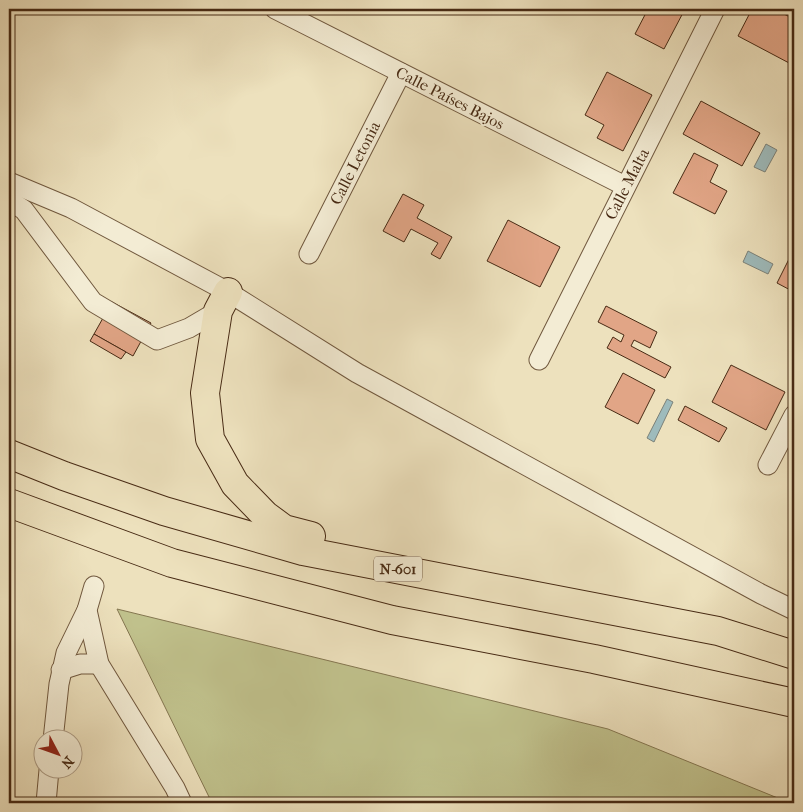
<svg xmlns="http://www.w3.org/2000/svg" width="803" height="812" viewBox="0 0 803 812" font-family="'IM FELL French Canon',serif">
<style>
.green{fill:#c0c18c;stroke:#847650}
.water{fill:#9ebbbc;stroke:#7b8179}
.building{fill:#e1a586;stroke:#472a14}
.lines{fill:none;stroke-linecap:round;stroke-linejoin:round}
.minor-casing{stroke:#70583e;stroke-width:21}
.highway-casing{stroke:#472a14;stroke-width:30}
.minor{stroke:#f3ecd4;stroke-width:19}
.highway{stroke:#ede1bd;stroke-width:28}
.labels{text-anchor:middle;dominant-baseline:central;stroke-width:4;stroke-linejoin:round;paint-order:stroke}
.shield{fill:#f3ecd4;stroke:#7b644e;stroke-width:1}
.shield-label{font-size:15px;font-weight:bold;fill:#472a14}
.street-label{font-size:16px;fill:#472a14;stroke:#f3ecd4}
</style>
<rect width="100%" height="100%" fill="#ede1bd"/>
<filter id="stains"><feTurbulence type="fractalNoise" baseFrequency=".004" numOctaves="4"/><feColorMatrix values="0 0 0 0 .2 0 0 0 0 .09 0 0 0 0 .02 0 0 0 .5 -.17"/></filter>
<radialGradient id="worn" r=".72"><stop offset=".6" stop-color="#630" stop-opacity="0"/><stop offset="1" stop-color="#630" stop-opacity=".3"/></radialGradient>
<path class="green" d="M117,609l491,120 182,74h-578z"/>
<g class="water">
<path d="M766,144l11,6 -12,22 -11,-5z"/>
<path d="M748,251l25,13 -5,10 -25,-12z"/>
<path d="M667,399l6,3 -19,40 -7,-4z"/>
</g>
<g class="building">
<path d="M614,9h15l-3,5z"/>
<path d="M648,9h37l-21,40 -29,-15z"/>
<path d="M752,9h22l20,10v39l-3,6 -53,-28z"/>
<path d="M607,72l45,23 -29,56 -26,-13 7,-13 -19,-10z"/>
<path d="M701,101l59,32 -18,33 -59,-32z"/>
<path d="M694,153l24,12 -8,17 17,9 -12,23 -42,-21z"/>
<path d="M403,194l21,11 -7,13 35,19 -12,22 -9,-5 7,-11 -27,-14 -7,13 -21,-11z"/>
<path d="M508,220l52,27 -20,40 -53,-26z"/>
<path d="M794,249v43l-17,-9z"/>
<path d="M112,302l39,21 -18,33 -39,-22z"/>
<path d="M606,306l51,26 -7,16 -16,-8 -3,6 40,21 -6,11 -58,-30 6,-11 8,5 3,-7 -26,-13z"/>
<path d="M94,334l32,18 -5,7 -31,-18z"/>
<path d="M731,365l54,27 -19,38 -54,-28z"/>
<path d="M623,373l32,17 -17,34 -33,-17z"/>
<path d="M685,406l42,22 -8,14 -41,-22z"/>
</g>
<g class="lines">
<defs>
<g id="minor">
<path d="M275,9l350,177"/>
<path d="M9,182l62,26 157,84 129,81 404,221 33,16"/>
<path d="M9,200l15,10 69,92 64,38 32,-12 29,-17"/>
<path d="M309,254l92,-181"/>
<path d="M539,360l176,-351"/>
<path d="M768,465l26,-50"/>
<path d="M94,586l-7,24 12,54 76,124 7,15"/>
<path d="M61,670l19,-6h19"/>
<path d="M53,740l6,-56 7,-31 21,-43"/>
<path d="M46,803l3,-33"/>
</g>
<g id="highway">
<path d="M228,292l-10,19 -13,82 5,46 25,45 30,31 19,14 27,7"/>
<path d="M9,454l55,22 100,35 139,40 415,80 76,24"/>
<path d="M9,503l163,60 220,57 202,39 200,44"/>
</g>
</defs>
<use href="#minor" class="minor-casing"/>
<use href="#highway" class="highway-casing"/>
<use href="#minor" class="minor"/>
<use href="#highway" class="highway"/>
</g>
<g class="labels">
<rect class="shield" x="374" y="556.5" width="48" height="25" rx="4"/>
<g class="shield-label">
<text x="398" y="569">N-601</text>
</g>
<g class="street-label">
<text transform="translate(450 98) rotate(27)">Calle Países Bajos</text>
<text transform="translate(355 163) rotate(-63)">Calle Letonia</text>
<text transform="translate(627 184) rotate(-63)">Calle Malta</text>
</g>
</g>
<rect width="803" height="812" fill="none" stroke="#ede1bd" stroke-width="30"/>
<rect x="10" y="10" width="783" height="792" fill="none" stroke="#472a14" stroke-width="2.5"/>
<rect x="15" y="15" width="773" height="782" fill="none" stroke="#472a14"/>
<g transform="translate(58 754) rotate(131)"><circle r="24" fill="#f3ecd4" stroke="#ae9e87"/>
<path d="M0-4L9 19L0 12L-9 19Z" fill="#8f2418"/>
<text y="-8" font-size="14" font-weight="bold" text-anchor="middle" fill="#472a14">N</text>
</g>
<rect width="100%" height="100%" filter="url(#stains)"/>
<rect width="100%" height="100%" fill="url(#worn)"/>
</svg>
